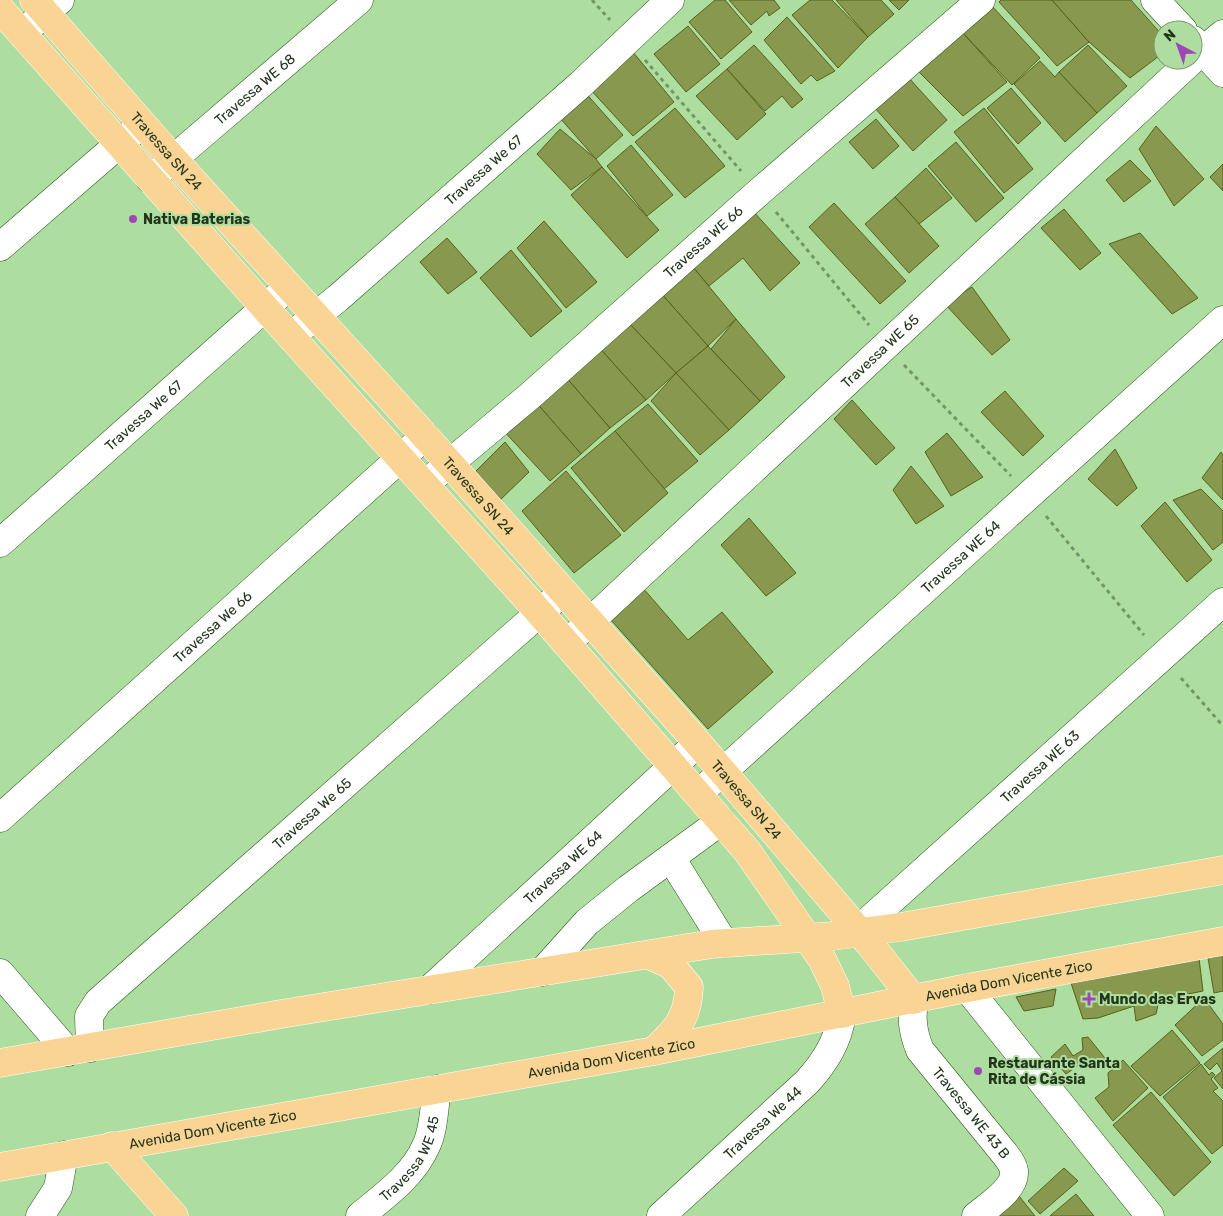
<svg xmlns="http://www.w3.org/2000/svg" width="1223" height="1216" viewBox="0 0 1223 1216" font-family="Rubik,sans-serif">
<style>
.building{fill:#89984f;stroke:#556216}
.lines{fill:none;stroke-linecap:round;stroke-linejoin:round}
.minor-casing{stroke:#29541b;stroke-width:29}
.major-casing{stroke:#fff;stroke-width:29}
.path{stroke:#729667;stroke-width:3;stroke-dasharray:4 4;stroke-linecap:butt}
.minor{stroke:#fff;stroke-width:28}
.major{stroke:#f9d494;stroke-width:28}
.poi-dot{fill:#9f48b5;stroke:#adde9f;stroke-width:2}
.labels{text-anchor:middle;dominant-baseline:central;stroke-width:4;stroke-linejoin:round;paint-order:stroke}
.street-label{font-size:14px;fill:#22351c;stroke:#adde9f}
.poi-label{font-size:14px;font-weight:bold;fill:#22351c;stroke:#adde9f;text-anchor:start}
</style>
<rect width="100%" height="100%" fill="#adde9f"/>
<g class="building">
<path d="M715,0h10l27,32 -31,27 -32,-37z"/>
<path d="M729,0h45l6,8 -11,8 -2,-5 -16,14z"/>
<path d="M810,0h22l36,37 -30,31 -46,-53z"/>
<path d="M836,0h45l13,14 -26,23z"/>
<path d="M889,0h20l-10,10z"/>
<path d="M1001,0h51l37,42 -32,24 -58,-64z"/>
<path d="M1052,0h79l32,36v17l-33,25 -41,-36z"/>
<path d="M991,5l49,53 -28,27 -50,-53z"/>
<path d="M787,17l48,54 -18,10 -6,-6 -10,9 -37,-44z"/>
<path d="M688,26l32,38 -34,28 -32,-38z"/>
<path d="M962,32l45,50 -44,34 -47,-47z"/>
<path d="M754,45l49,54 -11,9 -10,-12 -17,15 -38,-42z"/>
<path d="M1088,45l39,41 -30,27 -38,-41z"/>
<path d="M628,46l46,56 -41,34 -44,-48z"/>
<path d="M1040,61l15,16 4,-5 38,41 -32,29 -51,-58z"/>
<path d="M727,69l39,45 -29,26 -41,-44z"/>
<path d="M908,77l39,43 -34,31 -39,-44z"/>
<path d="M1011,88l30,35 -23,21 -31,-36z"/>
<path d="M582,89l41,46 -27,24 -37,-42z"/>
<path d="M675,108l50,58 -40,32 -50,-56z"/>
<path d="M984,108l49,61 -29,24 -50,-61z"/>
<path d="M876,119l23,27 -26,23 -24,-27z"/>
<path d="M1156,126l48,53 -30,27 -35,-57z"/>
<path d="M560,129l36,30 6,8 -31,23 -34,-36z"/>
<path d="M956,142l48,56 -28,24 -48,-56z"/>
<path d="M631,145l42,50 -26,21 -40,-50z"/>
<path d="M1130,160l21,21 -27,21 -18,-22z"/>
<path d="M1223,164v27l-13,-14z"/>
<path d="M602,167l57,63 -32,28 -56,-63z"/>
<path d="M926,168l26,30 -33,26 -24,-27z"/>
<path d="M895,197l44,49 -30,27 -44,-49z"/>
<path d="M834,203l72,78 -26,23 -71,-77z"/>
<path d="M1064,209l37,44 -21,17 -39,-42z"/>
<path d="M753,211l47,52 -30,28 -27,-33 -34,28 -17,-20z"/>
<path d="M544,221l53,61 -31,26 -49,-60z"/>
<path d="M1140,233l58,65 -26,16 -63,-70z"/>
<path d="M447,238l30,34 -29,22 -28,-32z"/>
<path d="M511,250l51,61 -31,26 -51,-59z"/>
<path d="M692,266l44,53 -28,27 -50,-56z"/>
<path d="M972,287l38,53 -18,15 -47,-51z"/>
<path d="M658,290l50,56 -32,27 -48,-51z"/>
<path d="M736,319l49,58 -25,24 -49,-52z"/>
<path d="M628,322l48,51 -30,27 -49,-55z"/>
<path d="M597,345l49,55 -36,28 -46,-53z"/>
<path d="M708,346l52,55 -31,29 -53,-57z"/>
<path d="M676,373l53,57 -29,25 -49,-54z"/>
<path d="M564,375l46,53 -29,26 -46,-53z"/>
<path d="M1005,391l39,45 -21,20 -42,-44z"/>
<path d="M852,400l43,48 -19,17 -42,-46z"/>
<path d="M535,401l46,53 -31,27 -48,-52z"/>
<path d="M648,404l50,57 -34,28 -49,-58z"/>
<path d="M615,431l53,62 -44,39 -53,-64z"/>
<path d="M947,433l36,44 -32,19 -26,-44z"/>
<path d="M505,442l24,30 -32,31 -26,-27z"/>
<path d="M1115,449l22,39 -20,18 -29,-27z"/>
<path d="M1221,452l2,3v45l-21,-22z"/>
<path d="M911,466l33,40 -28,18 -23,-34z"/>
<path d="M566,471l55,64 -47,38 -52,-62z"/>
<path d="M1201,489l22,22v31l-10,8 -40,-50z"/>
<path d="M1165,502l47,58 -25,22 -46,-56z"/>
<path d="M749,518l47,55 -30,23 -45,-51z"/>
<path d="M642,587l46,53 34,-28 51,60 -65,57 -97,-109z"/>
<path d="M1223,955v36l-9,2 -6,-35z"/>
<path d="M1199,958l4,33 -44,9 -3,14 -20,7 -2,-15 -36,12 -15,1 -13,-39z"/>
<path d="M1056,989l-3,17 -29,5 -8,-14z"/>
<path d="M1204,998l19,26v16l-21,16 -27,-31z"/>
<path d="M1172,1030l28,33 -40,33 -29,-30z"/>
<path d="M1088,1037l17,21 -8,7 -11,-5 -20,14 -15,-17 14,-13 8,12 10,-6 -1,-12z"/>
<path d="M1223,1048v41l-9,-11 8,-7 -5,-8 -7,7 -6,-6z"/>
<path d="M1123,1060l25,28 -35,33 -18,-23 14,-11 -1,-14z"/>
<path d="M1201,1064l8,11 3,-3 3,3 -4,4 7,9 -5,3 10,10v44l-11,9 -49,-57z"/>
<path d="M1151,1092l60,70 -37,34 -61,-71z"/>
<path d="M1064,1168l14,13 -38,33 -12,-13z"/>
<path d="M1015,1191l20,25h-42z"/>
<path d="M1076,1194l18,22h-44l1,-1z"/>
</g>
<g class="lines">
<defs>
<g id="minor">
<path d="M1155,0l28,30"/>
<path d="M22,33l38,-33"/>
<path d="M1193,40l30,33"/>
<path d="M1193,59l30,-25"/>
<path id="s1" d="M150,179l209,-179"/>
<path d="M0,247l142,-123"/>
<path id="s2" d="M291,336l47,-38 242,-213 90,-85"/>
<path id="s3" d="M425,484l106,-89 228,-203 222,-192"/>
<path id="s4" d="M0,543l288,-256"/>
<path id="s5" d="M567,643l625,-583"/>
<path id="s6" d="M698,794l525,-474"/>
<path id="s7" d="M0,818l425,-382"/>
<path d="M671,858l53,85"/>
<path id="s8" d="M857,931l366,-329"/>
<path d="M542,972l45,-50 41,-33 93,-68"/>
<path d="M0,973l68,79"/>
<path d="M967,988l183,228"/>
<path id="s9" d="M429,990l269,-247"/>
<path id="s10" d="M914,1000c-3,19 -1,33 6,50l84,103c4,5 9,11 10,18 2,18 -26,35 -38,45"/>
<path id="s11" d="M90,1048l-1,-32 9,-14 465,-410"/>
<path d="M40,1216l18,-28 6,-33"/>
<path id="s12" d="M360,1216c24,-20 53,-40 66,-70 8,-16 8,-39 11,-57"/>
<path id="s13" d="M661,1216l146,-134c18,-20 31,-40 35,-68"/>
</g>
<g id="major">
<path id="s14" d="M34,0l139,159 252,277 273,307 171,200 45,57"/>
<path d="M0,9l265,299 274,304 208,239 75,108 13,27 7,28"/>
<path d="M649,955l22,10 18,22c-1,32 -13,43 -35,64"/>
<path d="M0,1063l281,-49 431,-70 121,-8 68,-9 322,-57"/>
<path d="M112,1146l62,70"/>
<path id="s15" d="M0,1167l654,-116 313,-63 256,-47"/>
</g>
</defs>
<use href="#minor" class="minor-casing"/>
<use href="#major" class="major-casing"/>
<g class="path">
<path d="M592,0l18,20"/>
<path d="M645,60l96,111"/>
<path d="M776,212l93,113"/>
<path d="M904,365l107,111"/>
<path d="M1046,516l98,119"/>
<path d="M1181,678l42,48"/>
</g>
<use href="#minor" class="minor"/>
<use href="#major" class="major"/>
</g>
<g class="poi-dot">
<circle cx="133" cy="219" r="5"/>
<path d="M1086.5 991.5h5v5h5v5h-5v5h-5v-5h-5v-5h5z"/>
<circle cx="978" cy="1071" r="5"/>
</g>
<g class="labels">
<g class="street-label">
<text stroke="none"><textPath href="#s1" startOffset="138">Travessa WE 68</textPath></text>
<text stroke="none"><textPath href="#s14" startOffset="201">Travessa SN 24</textPath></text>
<text stroke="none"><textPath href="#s2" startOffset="254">Travessa We 67</textPath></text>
<text stroke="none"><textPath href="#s3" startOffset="369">Travessa WE 66</textPath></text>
<text stroke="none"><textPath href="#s5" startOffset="428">Travessa WE 65</textPath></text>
<text stroke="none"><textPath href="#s4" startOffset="192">Travessa We 67</textPath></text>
<text stroke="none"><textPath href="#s14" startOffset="666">Travessa SN 24</textPath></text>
<text stroke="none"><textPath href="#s6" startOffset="354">Travessa WE 64</textPath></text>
<text stroke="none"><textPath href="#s7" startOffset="286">Travessa We 66</textPath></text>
<text stroke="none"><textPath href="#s8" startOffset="246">Travessa WE 63</textPath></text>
<text stroke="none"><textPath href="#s14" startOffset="1071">Travessa SN 24</textPath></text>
<text stroke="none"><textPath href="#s11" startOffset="334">Travessa We 65</textPath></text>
<text stroke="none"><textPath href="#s9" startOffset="182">Travessa WE 64</textPath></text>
<text stroke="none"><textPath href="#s15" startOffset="1026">Avenida Dom Vicente Zico</textPath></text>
<text stroke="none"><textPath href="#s15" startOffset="621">Avenida Dom Vicente Zico</textPath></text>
<text stroke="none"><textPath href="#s10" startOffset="132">Travessa WE 43 B</textPath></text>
<text stroke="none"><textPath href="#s13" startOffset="138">Travessa We 44</textPath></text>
<text stroke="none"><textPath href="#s15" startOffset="216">Avenida Dom Vicente Zico</textPath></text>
<text stroke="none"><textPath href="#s12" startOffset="78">Travessa WE 45</textPath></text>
</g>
<g class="poi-label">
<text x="143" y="219">Nativa Baterias</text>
<text x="1099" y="999">Mundo das Ervas</text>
<text x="988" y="1063">Restaurante Santa<tspan x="988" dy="16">Rita de Cássia</tspan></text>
</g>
</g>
<g transform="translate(1178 45) rotate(319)"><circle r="24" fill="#adde9f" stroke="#759a6b"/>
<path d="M0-4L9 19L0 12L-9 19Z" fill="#9f48b5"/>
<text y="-8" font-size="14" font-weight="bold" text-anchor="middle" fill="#22351c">N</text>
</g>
</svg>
